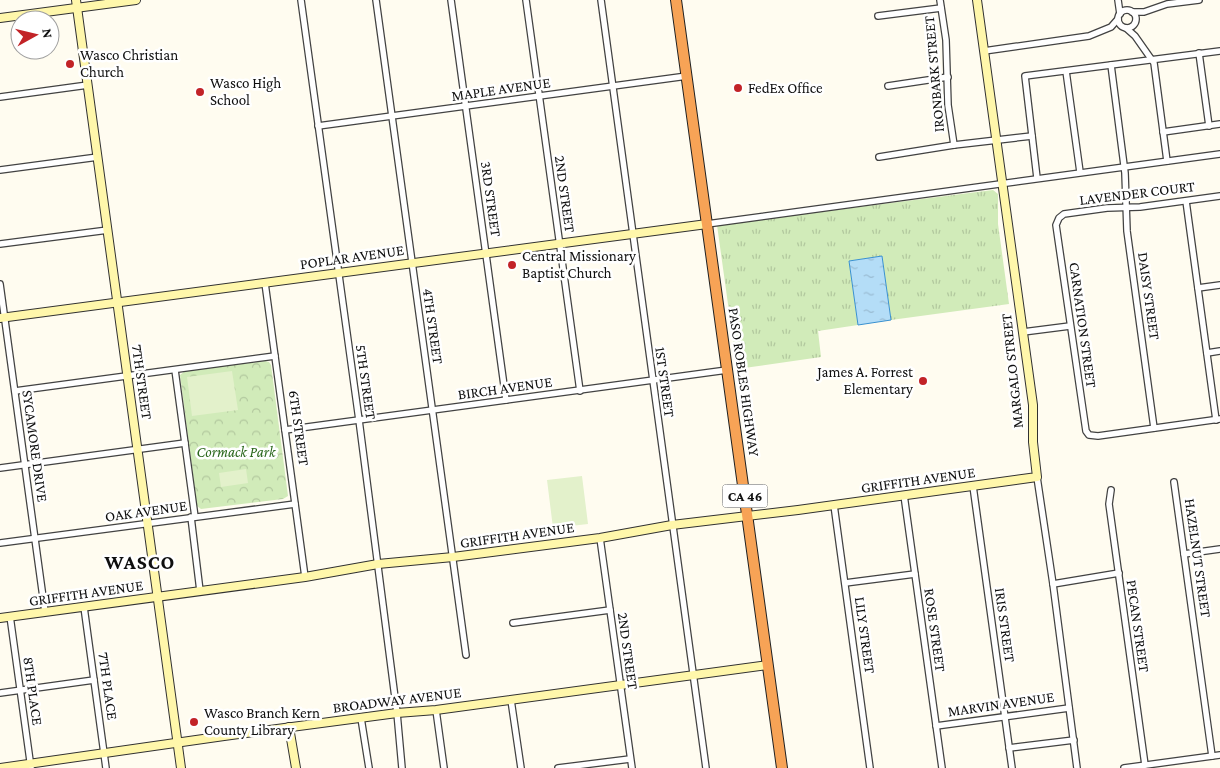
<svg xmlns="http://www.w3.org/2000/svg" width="1220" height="768" viewBox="0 0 1220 768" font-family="'Crimson Pro',serif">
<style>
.grass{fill:url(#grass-tufts)}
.park{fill:url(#park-crowns)}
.pitch{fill:#e3f1cb}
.water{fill:url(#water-ripples);stroke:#3991d0}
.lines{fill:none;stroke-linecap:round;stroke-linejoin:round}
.street-casing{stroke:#424242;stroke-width:8}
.secondary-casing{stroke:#313131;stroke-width:10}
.highway-casing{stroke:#202020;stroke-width:12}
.street{stroke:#fff;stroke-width:5.5}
.secondary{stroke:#fff7ab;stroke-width:8}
.highway{stroke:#f7a356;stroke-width:10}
.poi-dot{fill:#c22327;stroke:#fff;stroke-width:2}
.labels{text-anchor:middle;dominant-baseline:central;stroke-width:5;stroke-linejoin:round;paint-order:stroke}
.shield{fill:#fff;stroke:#575757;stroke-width:1}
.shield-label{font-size:14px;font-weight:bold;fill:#0f0f0f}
.poi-label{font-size:15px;fill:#0f0f0f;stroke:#fff;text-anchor:start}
.street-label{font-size:15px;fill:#0f0f0f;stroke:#fff}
.park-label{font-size:15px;font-style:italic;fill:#2b681d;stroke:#fff}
.district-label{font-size:20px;font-weight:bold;letter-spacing:1px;fill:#0f0f0f;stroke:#fff}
</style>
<defs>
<pattern id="grass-tufts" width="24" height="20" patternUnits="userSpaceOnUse" patternTransform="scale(1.25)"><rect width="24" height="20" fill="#d1ebb9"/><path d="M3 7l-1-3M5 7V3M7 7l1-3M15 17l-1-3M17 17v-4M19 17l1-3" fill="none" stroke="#b2c89e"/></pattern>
<pattern id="park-crowns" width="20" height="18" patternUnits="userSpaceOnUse" patternTransform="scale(1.25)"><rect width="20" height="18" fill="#d1ebb9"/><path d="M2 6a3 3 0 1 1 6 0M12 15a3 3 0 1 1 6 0" fill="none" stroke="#b2c89e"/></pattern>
<pattern id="water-ripples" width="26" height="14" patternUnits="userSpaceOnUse" patternTransform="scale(1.25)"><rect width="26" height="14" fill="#b4ddf7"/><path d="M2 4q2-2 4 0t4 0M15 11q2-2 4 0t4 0" fill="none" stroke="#9abcd3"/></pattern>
</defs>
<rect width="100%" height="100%" fill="#fffcf0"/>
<path class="grass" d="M993,190l5,4v30l11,80 -118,16 -9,-64 -33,5 9,64 -40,6 3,26 -84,12 -20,-144z"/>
<path class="park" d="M265,361l4,1 2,3 17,131 -5,3 -82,10 -4,-3 -17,-131 5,-4z"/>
<g class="pitch">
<path d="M232,371l6,39 -46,6 -5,-39z"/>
<path d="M246,469l2,14 -27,4 -2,-14z"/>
<path d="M582,476l6,48 -35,4 -6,-48z"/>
</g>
<path class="water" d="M882,256l9,64 -33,5 -9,-64z"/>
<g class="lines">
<defs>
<g id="street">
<path d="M301,0l58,420 38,293 5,55"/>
<path d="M376,0l90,655"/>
<path d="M451,0l55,400"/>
<path d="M526,0l54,391"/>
<path d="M601,0l105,768"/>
<path d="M940,0l6,40 2,65 6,40"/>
<path d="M1118,0l2,14"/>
<circle cx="1127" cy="19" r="9"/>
<path d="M1132,12h12l23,-8 32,-4"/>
<path d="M878,16l63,-8"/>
<path d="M1126,28l9,8 19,27 13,98"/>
<path d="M984,51l105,-15 22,-9 7,-8"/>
<path d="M1199,53l10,73"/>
<path d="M1111,65l14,108 2,58 27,197"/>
<path d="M1066,71l14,101"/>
<path d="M888,86l60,-9"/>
<path d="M0,97l88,-12"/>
<path d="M318,126l369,-50"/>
<path d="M1163,132l57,-8"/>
<path d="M879,157l75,-12 78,-9"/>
<path d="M0,170l98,-13"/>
<path d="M1037,178l-12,-102 195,-25"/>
<path d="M1220,196l-80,11 -33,1 -43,6 -5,4 -3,7 30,206 3,4 9,1 122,-17"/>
<path d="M1186,201l30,219"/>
<path d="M707,224l513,-70"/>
<path d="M0,244l108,-14"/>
<path d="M265,283l40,294"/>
<path d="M0,284l45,328"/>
<path d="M1198,288l22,-3"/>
<path d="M1023,332l47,-6"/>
<path d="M1207,353l13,-2"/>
<path d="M175,370l20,147"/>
<path d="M15,391l260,-35"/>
<path d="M285,430l442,-60"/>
<path d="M0,468l185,-25"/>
<path d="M1037,477l16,107 24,184"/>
<path d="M1174,482l38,274"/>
<path d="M973,486l39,282"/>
<path d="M1111,490l-2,14 36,261"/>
<path d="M904,495l38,273"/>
<path d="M834,505l36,263"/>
<path d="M191,517l9,74"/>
<path d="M600,538l32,230"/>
<path d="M0,543l295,-39"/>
<path d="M1184,554l36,-5"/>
<path d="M845,583l70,-9"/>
<path d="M1053,584l66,-11"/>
<path d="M84,607l22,161"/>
<path d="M10,616l21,152"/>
<path d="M513,623l97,-13"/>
<path d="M0,693l94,-13"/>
<path d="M511,700l10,68"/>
<path d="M436,710l8,58"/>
<path d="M361,718l8,50"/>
<path d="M936,726l133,-18"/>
<path d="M1009,748l65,-8"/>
<path d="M558,768l72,-9"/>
<path d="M1124,768l96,-13"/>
</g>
<g id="secondary">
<path d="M76,0l105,768"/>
<path d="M0,18l136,-18"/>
<path d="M0,318l707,-94"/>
<path d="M0,618l305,-41 73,-13 75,-7 147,-19 72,-13 126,-15 239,-33 -4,-35v-37l-56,-405"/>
<path d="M289,727l7,41"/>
<path d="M0,768l224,-32 173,-23 39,-3 332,-45"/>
</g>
<path id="highway" d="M676,0l106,768"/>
</defs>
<use href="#street" class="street-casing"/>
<use href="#secondary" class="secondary-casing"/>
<use href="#highway" class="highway-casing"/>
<use href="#street" class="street"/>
<use href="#secondary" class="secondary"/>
<use href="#highway" class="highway"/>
</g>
<g class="poi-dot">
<circle cx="70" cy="64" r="5"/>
<circle cx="738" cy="88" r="5"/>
<circle cx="200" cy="92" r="5"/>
<circle cx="512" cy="265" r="5"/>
<circle cx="923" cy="381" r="5"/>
<circle cx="194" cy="722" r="5"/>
</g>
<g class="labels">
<rect class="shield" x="722.5" y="484.5" width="45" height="23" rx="4"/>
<g class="shield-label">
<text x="745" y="496">CA 46</text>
</g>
<g class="poi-label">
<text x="80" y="55">Wasco Christian<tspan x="80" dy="17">Church</tspan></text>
<text x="210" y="83">Wasco High<tspan x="210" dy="17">School</tspan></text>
<text x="748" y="88">FedEx Office</text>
<text x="522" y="256">Central Missionary<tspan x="522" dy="17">Baptist Church</tspan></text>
<text x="913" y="372" text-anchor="end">James A. Forrest<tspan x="913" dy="17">Elementary</tspan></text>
<text x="204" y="713">Wasco Branch Kern<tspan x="204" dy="17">County Library</tspan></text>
</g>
<g class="street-label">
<text transform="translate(934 74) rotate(-95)">IRONBARK STREET</text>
<text transform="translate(501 89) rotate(-8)">MAPLE AVENUE</text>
<text transform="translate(1137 193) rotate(-7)">LAVENDER COURT</text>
<text transform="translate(565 194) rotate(82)">2ND STREET</text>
<text transform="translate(491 199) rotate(82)">3RD STREET</text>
<text transform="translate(352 257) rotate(-8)">POPLAR AVENUE</text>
<text transform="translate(1149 296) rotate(82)">DAISY STREET</text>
<text transform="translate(1083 325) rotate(82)">CARNATION STREET</text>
<text transform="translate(433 326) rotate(82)">4TH STREET</text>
<text transform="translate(1012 371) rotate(-96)">MARGALO STREET</text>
<text transform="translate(142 382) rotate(82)">7TH STREET</text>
<text transform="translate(366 382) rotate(82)">5TH STREET</text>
<text transform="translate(665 382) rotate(82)">1ST STREET</text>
<text transform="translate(744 382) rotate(82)">PASO ROBLES HIGHWAY</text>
<text transform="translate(505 388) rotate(-8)">BIRCH AVENUE</text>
<text transform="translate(299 428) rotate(82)">6TH STREET</text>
<text transform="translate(35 446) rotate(82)">SYCAMORE DRIVE</text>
<text transform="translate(918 480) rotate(-8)">GRIFFITH AVENUE</text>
<text transform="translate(146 511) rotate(-8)">OAK AVENUE</text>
<text transform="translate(517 535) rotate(-8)">GRIFFITH AVENUE</text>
<text transform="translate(1198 558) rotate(82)">HAZELNUT STREET</text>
<text transform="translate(86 593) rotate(-8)">GRIFFITH AVENUE</text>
<text transform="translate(1005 625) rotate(82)">IRIS STREET</text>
<text transform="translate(1138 626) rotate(82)">PECAN STREET</text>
<text transform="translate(935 630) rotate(82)">ROSE STREET</text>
<text transform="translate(865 635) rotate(82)">LILY STREET</text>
<text transform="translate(628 651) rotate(82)">2ND STREET</text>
<text transform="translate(108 686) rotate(82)">7TH PLACE</text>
<text transform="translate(33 691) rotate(82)">8TH PLACE</text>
<text transform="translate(397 700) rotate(-7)">BROADWAY AVENUE</text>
<text transform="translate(1001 704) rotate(-8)">MARVIN AVENUE</text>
</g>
<g class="park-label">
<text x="236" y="452">Cormack Park</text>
</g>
<g class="district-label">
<text x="140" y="562">WASCO</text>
</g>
</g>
<g transform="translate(35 35) rotate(82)"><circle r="24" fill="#ffffff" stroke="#9f9f9f"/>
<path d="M0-4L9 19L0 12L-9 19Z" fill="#c22327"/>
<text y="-8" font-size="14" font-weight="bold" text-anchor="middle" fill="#0f0f0f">N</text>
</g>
</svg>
